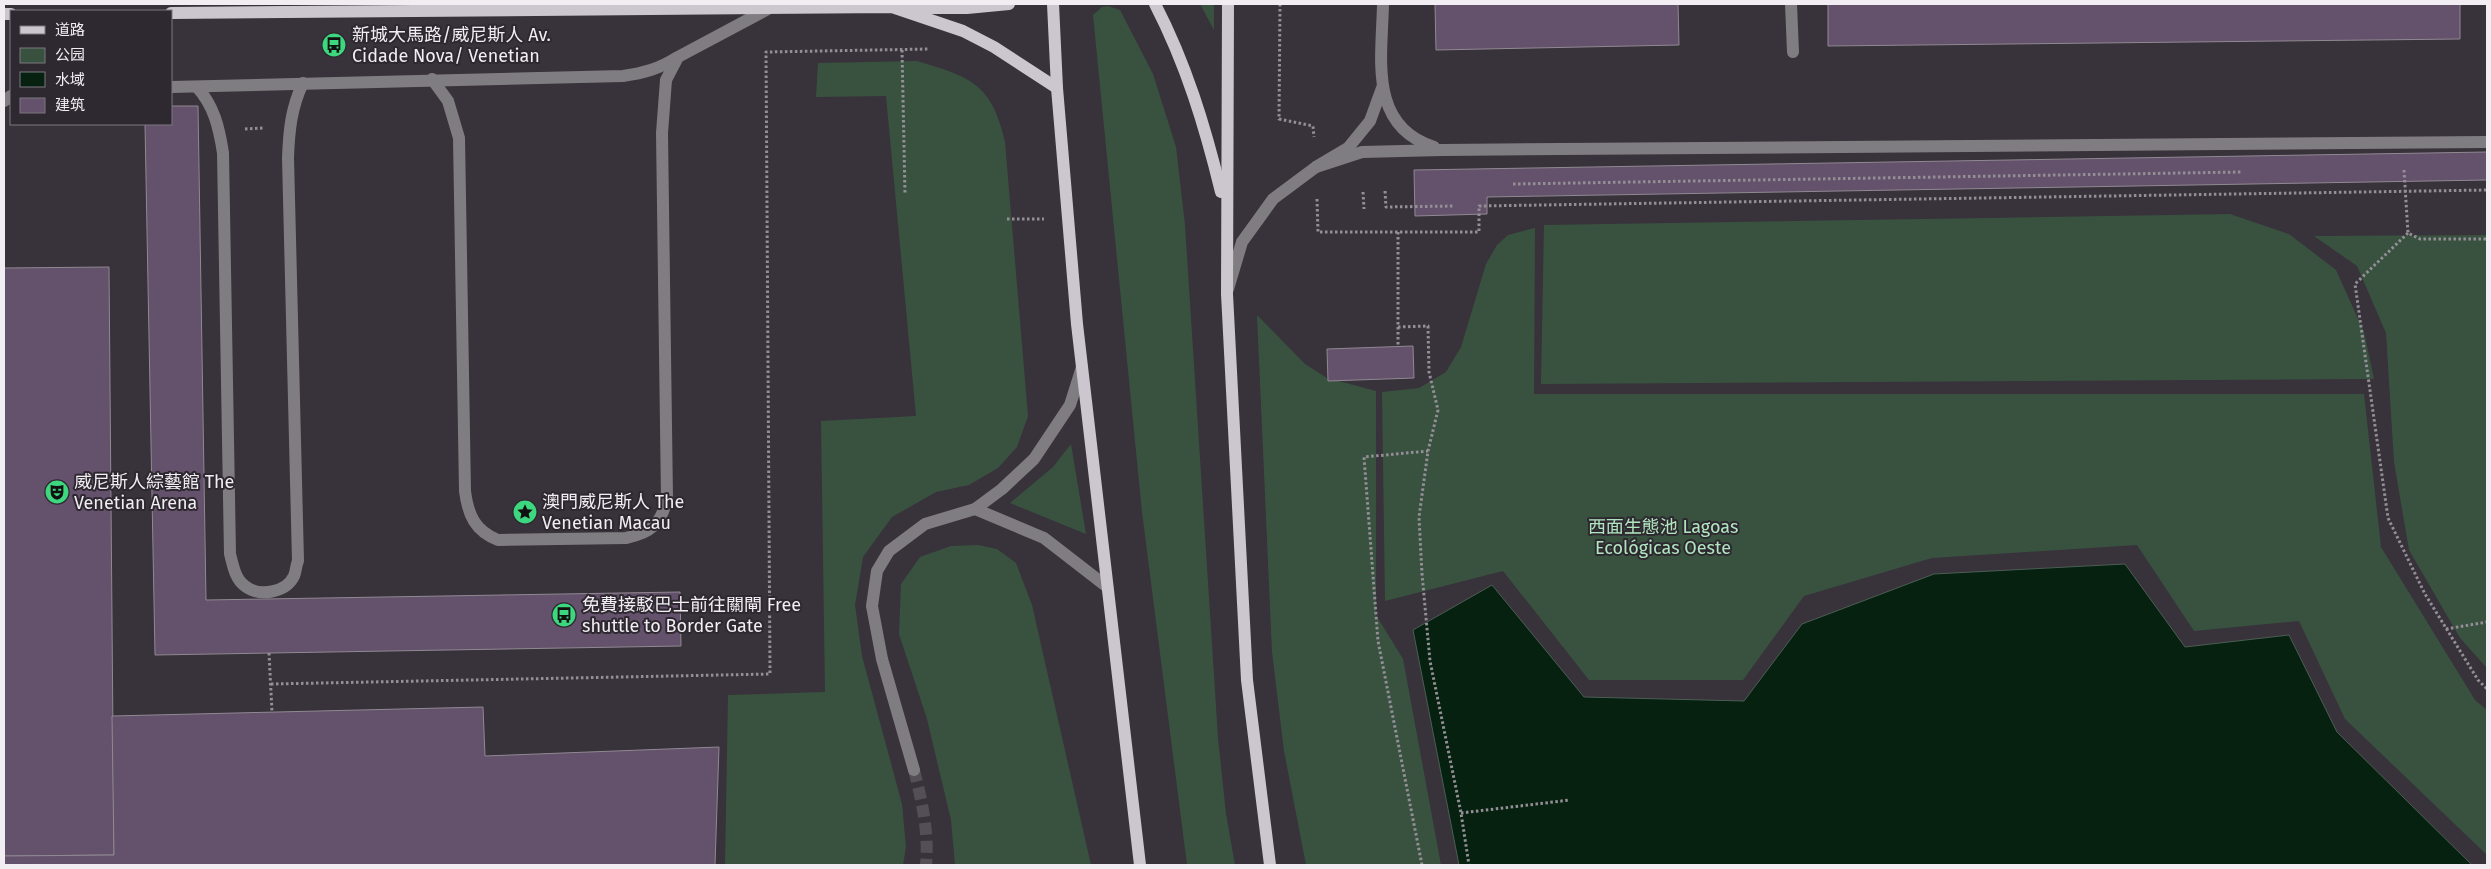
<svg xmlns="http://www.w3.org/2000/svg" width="2491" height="869" viewBox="0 0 2491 869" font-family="'Fira Sans','Noto Sans SC',sans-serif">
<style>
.green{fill:#395240}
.water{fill:#062110;stroke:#4c5e54}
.building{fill:#64516b;stroke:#908992}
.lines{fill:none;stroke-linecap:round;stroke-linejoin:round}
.minor-tunnel{stroke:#544e56;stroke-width:12;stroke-dasharray:12 6;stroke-linecap:butt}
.path{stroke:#948f96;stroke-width:3;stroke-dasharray:2.5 2.5;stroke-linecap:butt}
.minor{stroke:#807d82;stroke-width:12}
.major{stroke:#ccc6cf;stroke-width:12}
.labels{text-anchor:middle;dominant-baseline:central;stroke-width:4;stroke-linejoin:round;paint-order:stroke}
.poi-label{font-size:18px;fill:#f1edf2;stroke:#2e2830;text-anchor:start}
.park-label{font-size:18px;fill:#afe5be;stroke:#2e2830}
</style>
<rect width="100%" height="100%" fill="#38323a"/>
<g class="green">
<path d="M1200,4h14v26z"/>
<path d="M1108,6l12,4 33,64 23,73 9,78 33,513 8,76 9,51h-48l-45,-353 -49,-497 9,-8z"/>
<path d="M917,61c53,16 75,22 88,81l23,274 -11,31 -19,21 -29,17 -33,7 -44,25 -29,40 -8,48 7,51 40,148 4,43 -3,18h-178l3,-170 97,-3 -4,-271 95,-5 -30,-320 -70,1 2,-34z"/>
<path d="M2230,214l59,20 47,36 28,62 10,47 -833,5 3,-159z"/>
<path d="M1535,228l-1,166h830l17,153 94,153 12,10v145l-142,-136 -46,-98 -105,10 -57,-86 -205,13 -128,38 -61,84h-154l-86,-109 -118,30 -3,-209 37,-4 27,-16 15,-25 25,-83 11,-19 11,-10z"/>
<path d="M2487,235v433l-27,-30 -51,-88 -15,-88 -8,-129 -29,-67 -43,-30z"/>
<path d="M1257,315l48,49 22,14 49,13v224l27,44 38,206h-135l-22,-114 -12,-99z"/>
<path d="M1071,444l15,90 -76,-31 43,-36z"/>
<path d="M978,545l19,4 19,14 16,42 59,260h-136l-4,-45 -24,-101 -28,-85 2,-50 19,-27 31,-11z"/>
</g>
<path class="water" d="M2125,564l60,83 104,-12 48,97 135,133h-1013l-46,-235 79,-45 92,112 160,4 58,-77 132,-50z"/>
<g class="building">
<path d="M1435,4h243l1,41 -243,5z"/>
<path d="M1828,4h632v35l-632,7z"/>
<path d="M171,106h27l8,494 474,-8 1,54 -526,9 -10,-531h26z"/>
<path d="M2487,152v28l-1000,17v17l-72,2 -1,-46z"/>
<path d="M109,267l5,588 -110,1v-588z"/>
<path d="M1413,346l1,32 -86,3 -1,-32z"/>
<path d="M483,707l2,49 234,-9 -4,118h-711v-9l110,-1 -2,-139z"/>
</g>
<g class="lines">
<path class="minor-tunnel" d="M914,770c8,31 15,63 12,95"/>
<g class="path">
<path d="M1280,4l-1,115 34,7 1,11"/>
<path d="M902,50l3,144"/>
<path d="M245,129l18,-1"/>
<path d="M2404,170l4,63 12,6h67"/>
<path d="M1513,184l729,-12"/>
<path d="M1385,191l1,16 68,-1"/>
<path d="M1363,192l1,17"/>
<path d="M1317,199l1,33h161v-26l1008,-16"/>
<path d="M1007,219h37"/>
<path d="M1398,232v95l30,-1 1,46 9,38 -10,41 -9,66 3,57 8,87 31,152 8,52"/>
<path d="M2408,233l-53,51 33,234 37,76 53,86 9,9"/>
<path d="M1398,327v20"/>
<path d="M2446,629l41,-7"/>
<path d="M269,653l3,59"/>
<path d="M271,684l499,-10 -4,-622 163,-3"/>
<path d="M1461,813l109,-13"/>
<path d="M1422,865l-44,-224 -14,-184 64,-6"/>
</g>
<g class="minor">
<path d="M1383,4c-1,54 -15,122 51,143"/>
<path d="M1791,4l2,48"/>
<path d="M432,79l16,22 11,37 6,353c3,24 10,40 33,49l128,-2c25,-5 35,-14 41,-39l-5,-366 4,-53 12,-23 90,-48"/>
<path d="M171,87l452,-11c20,-3 36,-7 53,-18"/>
<path d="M197,87c17,19 22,40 26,66l7,401c3,11 5,25 15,32 14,11 41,7 49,-10 2,-4 2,-11 4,-15l-10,-403c1,-27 3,-50 15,-75"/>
<path d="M4,101l7,-5"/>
<path d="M1316,167l46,-15 80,-2 1045,-8"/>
<path d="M1228,289l14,-47 31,-43 43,-32 32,-19 22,-27 12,-33"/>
<path d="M975,509l69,29 62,48"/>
<path d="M914,770l-32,-111 -10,-53 5,-35 12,-20 36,-27 50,-15 27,-20 32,-30 36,-54 12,-38"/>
</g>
<g class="major">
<path d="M1053,4l4,84 20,236 63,541"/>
<path d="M1155,4c31,60 50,122 66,188"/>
<path d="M1228,4l-1,290 20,386 23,185"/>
<path d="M904,8h63l42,-4"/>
<path d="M171,13l721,-6 71,24 31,16 63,41"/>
<path d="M4,14h7"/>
</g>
</g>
<defs>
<symbol id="bus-disc" viewBox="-11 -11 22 22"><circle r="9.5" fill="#3cd77e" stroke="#2e2830"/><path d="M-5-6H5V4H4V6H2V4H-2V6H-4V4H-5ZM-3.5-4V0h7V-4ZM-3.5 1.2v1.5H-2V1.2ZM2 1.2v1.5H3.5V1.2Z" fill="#111"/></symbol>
<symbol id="theatre-disc" viewBox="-11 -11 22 22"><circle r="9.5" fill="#3cd77e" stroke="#2e2830"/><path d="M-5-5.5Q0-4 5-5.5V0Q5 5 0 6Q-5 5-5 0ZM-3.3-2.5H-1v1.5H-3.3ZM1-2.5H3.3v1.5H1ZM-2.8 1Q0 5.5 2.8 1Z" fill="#111"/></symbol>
<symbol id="sight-disc" viewBox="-11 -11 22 22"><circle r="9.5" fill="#3cd77e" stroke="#2e2830"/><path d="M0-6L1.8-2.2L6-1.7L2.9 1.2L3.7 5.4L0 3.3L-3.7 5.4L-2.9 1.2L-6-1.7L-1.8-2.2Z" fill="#111"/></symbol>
</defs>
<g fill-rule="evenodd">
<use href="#bus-disc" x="320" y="31" width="28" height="28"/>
<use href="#theatre-disc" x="43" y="478" width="28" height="28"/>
<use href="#sight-disc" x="511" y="498" width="28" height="28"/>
<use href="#bus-disc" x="550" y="601" width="28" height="28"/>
</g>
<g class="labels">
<g class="poi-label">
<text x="352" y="35">新城大馬路/威尼斯人 Av.<tspan x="352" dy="21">Cidade Nova/ Venetian</tspan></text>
<text x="74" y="482">威尼斯人綜藝館 The<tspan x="74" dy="21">Venetian Arena</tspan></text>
<text x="542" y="502">澳門威尼斯人 The<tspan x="542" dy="21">Venetian Macau</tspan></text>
<text x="582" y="605">免費接駁巴士前往關閘 Free<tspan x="582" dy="21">shuttle to Border Gate</tspan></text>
</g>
<g class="park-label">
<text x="1663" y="527">西面生態池 Lagoas<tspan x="1663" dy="21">Ecológicas Oeste</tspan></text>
</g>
</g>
<rect width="2491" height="869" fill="none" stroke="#f1edf2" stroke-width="10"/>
<rect x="10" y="10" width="162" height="115" fill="#2e2830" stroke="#7c777e"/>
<rect x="20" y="26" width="25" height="8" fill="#ccc6cf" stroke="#7c777e"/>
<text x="55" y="35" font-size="15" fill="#f1edf2">道路</text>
<rect x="20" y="48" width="25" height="15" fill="#395240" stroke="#7c777e"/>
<text x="55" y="60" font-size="15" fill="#f1edf2">公园</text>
<rect x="20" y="72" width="25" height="15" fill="#062110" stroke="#7c777e"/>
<text x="55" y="85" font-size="15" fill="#f1edf2">水域</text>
<rect x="20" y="98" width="25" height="15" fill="#64516b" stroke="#7c777e"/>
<text x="55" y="110" font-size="15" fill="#f1edf2">建筑</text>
</svg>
